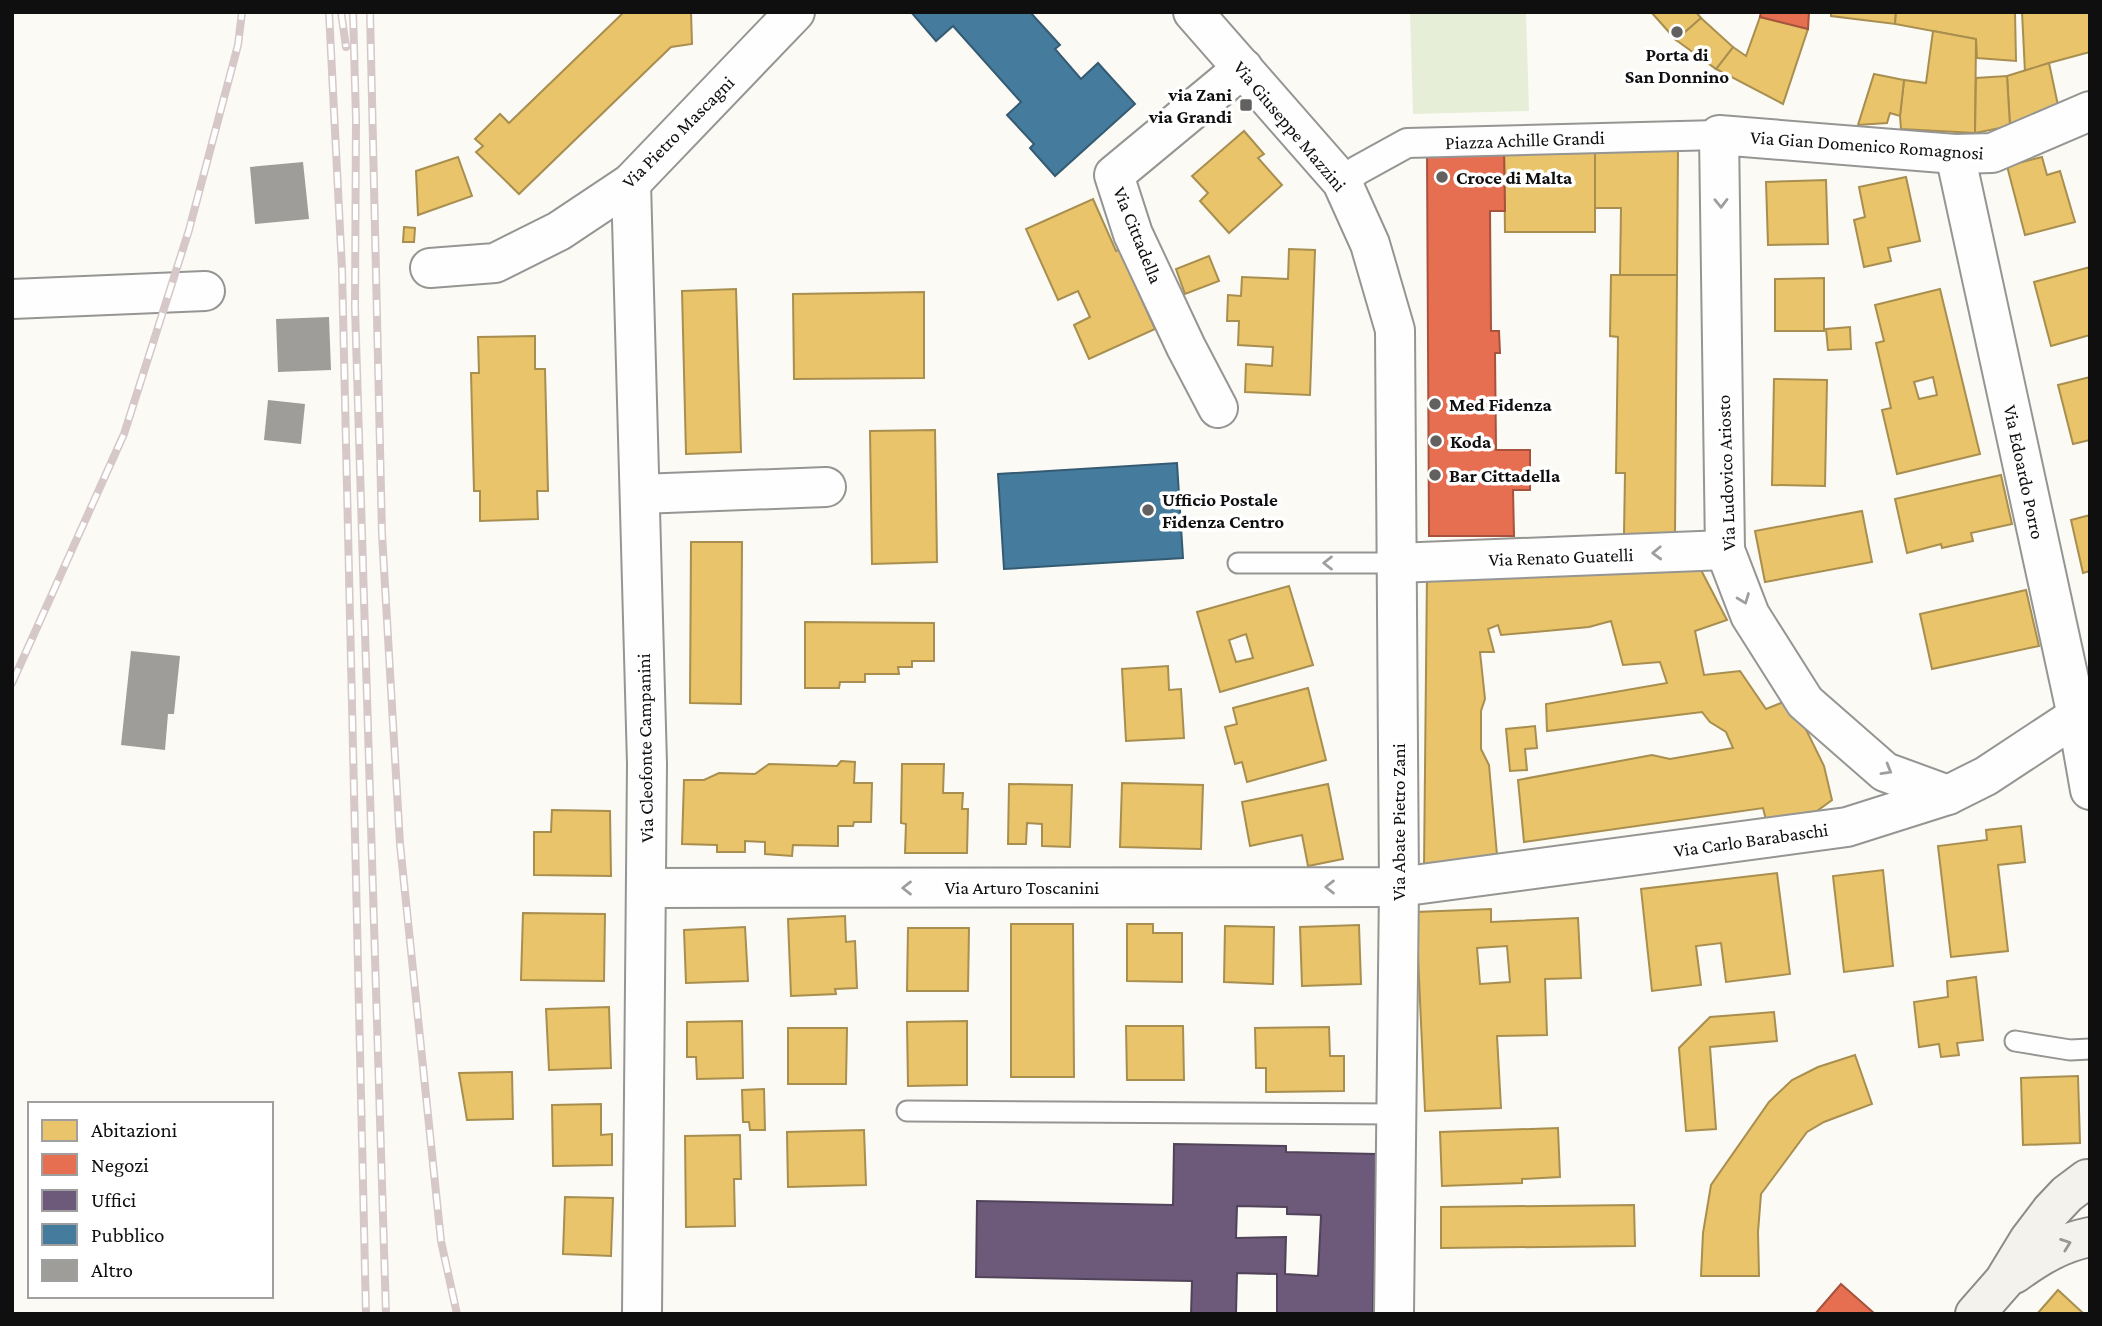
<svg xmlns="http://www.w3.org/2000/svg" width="2102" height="1326" viewBox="0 0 2102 1326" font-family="'Crimson Pro',serif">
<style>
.green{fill:#e6eed8}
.homes{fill:#e9c46a;stroke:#a88e4f;stroke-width:2;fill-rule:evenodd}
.shops{fill:#e76f51;stroke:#a6523d;stroke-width:2}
.offices{fill:#6d597a;stroke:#51435a;stroke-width:2;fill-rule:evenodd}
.public{fill:#457b9d;stroke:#355b72;stroke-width:2}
.building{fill:#9f9d9a}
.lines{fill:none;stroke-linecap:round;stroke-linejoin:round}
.service-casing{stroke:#959593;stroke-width:23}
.pedestrian-casing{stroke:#959593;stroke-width:32}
.minor-casing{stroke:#959593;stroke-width:42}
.tertiary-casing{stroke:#959593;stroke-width:42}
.secondary-casing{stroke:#8c8b89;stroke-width:42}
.service{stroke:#fefefe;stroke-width:19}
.pedestrian{stroke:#fefefe;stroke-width:28}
.minor{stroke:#fefefe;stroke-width:38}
.tertiary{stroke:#fefefe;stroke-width:38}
.secondary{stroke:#f4f2ec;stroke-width:38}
.rail-casing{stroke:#d6c8c8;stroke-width:8}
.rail{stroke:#fff;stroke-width:5;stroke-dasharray:16;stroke-linecap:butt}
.oneway{stroke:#9e9e9e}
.oneway2{stroke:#989794}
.poi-dot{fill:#626160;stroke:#fff;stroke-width:2.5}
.labels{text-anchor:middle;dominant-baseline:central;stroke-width:7;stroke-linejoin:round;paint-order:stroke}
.poi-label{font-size:19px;font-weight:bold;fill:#0f0f0f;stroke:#fff;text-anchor:start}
.street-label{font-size:19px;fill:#0f0f0f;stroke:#fff}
</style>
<rect width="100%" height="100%" fill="#fbfaf5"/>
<path class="green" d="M1410,12h116l3,99 -116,3z"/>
<g class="homes">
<path d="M624,12h67l1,32 -21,3 -152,147 -43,-42 7,-6 -8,-7 25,-25 9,9z"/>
<path d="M1651,12h45l5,6 -25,22z"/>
<path d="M1831,12h65l-1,12 -64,-8z"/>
<path d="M1896,12h119l1,49 -39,-3 -1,-19 -81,-15z"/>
<path d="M2022,12h68v40l-41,11 -24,9z"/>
<path d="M1760,17l48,12 -25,75 -67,-35 17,-22 13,9z"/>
<path d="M1701,18l32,29 -17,22 -40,-29z"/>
<path d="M1933,31l43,8 -1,94 -74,-4 -1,-13 4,-36 22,3z"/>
<path d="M2049,63l10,47 -49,16 -3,-50z"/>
<path d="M1874,74l30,6 -4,36 -10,-3 -3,10 -29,2z"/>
<path d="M2007,76l3,50 -35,7 1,-55z"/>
<path d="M1244,131l20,23 -6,4 24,27 -53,48 -29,-32 8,-8 -16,-17z"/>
<path d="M1504,149h91v83h-90z"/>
<path d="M1595,149l83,2 -1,124h-57l1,-67h-26z"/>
<path d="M458,157l14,39 -54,19 -2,-44z"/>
<path d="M2042,157l5,18 13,-4 15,51 -50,13 -18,-69z"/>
<path d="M1906,177l14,64 -32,7 3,13 -27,6 -10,-47 11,-3 -6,-30z"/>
<path d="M1826,180l2,64 -60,1 -2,-63z"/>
<path d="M1093,199l23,52 7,-3 12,27 -4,1 24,53 -66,30 -15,-34 16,-8 -12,-26 -20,9 -32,-71z"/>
<path d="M404,227l11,1 -1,14h-11z"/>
<path d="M1289,249l26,1 -5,145 -65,-3 1,-28 26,2 1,-19 -35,-2 1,-24h-12l1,-26 13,1 1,-19 46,2z"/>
<path d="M1209,256l10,25 -34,13 -9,-25z"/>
<path d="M2090,267v68l-39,11 -17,-64z"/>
<path d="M1611,275h66l-2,260 -51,-1 1,-61h-9l2,-136 -8,-1z"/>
<path d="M1824,278v53h-49v-52z"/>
<path d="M736,289l5,163 -55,2 -4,-163z"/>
<path d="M1940,289l40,165 -83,20 -15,-64 9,-2 -15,-65 8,-2 -9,-36zM1933,377l4,18 -18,4 -5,-17z"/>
<path d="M924,292v86l-130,1 -1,-85z"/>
<path d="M1850,327l1,22 -23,1 -2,-21z"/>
<path d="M535,336v33h10l3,122h-11l1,28 -58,2v-30h-6l-3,-118h8l-1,-36z"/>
<path d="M2090,377v63l-17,4 -15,-59z"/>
<path d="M1774,379l53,1 -2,106 -53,-1z"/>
<path d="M935,430l2,132 -65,2 -2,-133z"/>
<path d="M2001,475l11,49 -41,9 2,8 -31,7 -1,-4 -34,9 -12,-54z"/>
<path d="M1862,511l10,51 -107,20 -10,-51z"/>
<path d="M2090,515v56l-7,2 -12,-53z"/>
<path d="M691,542h51l-1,162 -51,-1z"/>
<path d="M1701,570l26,50 -32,11 9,44 36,-4 26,38 25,-10 33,67 8,34 -26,19 -39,5 -4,-16 -239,34 -6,-62 134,-25 18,4 63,-11 -7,-16 -16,-10 -8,-10 -155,19 -1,-27 121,-21 -7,-21 -37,3 -12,-44 -22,6 -88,8 -3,-10 -10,4 6,23h-14l5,47 -4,12v38l8,16 8,90 -73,13 3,-294z"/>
<path d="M1289,586l24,79 -93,27 -23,-80zM1246,634l7,24 -17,4 -7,-22z"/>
<path d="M2026,590l13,56 -107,23 -12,-55z"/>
<path d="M805,622l129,1v38h-22v6h-14l1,7h-34v8h-25l-1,6h-34z"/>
<path d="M1168,666l1,24 12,-1 3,49 -58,3 -4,-72z"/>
<path d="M1308,688l18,72 -79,22 -5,-20 -7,2 -10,-37 12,-3 -4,-16z"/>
<path d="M1535,726l2,22 -12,1 2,21 -17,1 -4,-42z"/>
<path d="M841,761l14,1 -1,21h18l-1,39h-17l-1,4h-15v20l-45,-1 -1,11 -27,-2v-12l-20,-1v11h-28v-7l-35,-1 2,-64h20l15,-7 36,1 14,-10 68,2z"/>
<path d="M902,764h42l-1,29h20l-1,16h6l-1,44h-62l1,-29 -5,-1z"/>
<path d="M1122,783l81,2 -2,64 -81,-2z"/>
<path d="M1009,784l63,1 -2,62 -28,-1v-22l-15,-1 -1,21h-18z"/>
<path d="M1328,784l15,75 -35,7 -6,-31 -52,11 -8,-44z"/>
<path d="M552,810l58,1 1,65 -77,-1v-43h17z"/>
<path d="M2021,826l4,36 -27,3 10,86 -57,6 -13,-111 49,-6 -1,-10z"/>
<path d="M1883,870l10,96 -49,6 -11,-96z"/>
<path d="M1777,873l13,101 -64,8 -5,-39 -25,3 5,39 -49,6 -11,-102z"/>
<path d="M1491,909v13l87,-4 3,60 -36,1 2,56 -50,1 4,72 -76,3 -9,-199zM1507,946l3,36 -30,2 -3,-36z"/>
<path d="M523,913l82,1 -1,67 -83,-1z"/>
<path d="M845,916l1,26 9,-1 2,47 -22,1 1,5 -45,2 -3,-77z"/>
<path d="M1011,924h62l1,153h-63z"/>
<path d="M1127,924h26v9h29v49l-55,-1z"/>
<path d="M1359,925l2,59 -59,2 -2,-59z"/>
<path d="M1225,926l49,1 -1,57 -49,-2z"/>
<path d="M745,927l3,54 -62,2 -2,-53z"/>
<path d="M908,928h61l-1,63h-61z"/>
<path d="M1976,977l7,63 -26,3 2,12 -18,2 -2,-13 -20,3 -5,-45 34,-5 -1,-16z"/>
<path d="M609,1007l2,61 -62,2 -3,-61z"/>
<path d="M1774,1012l3,29 -67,6 6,82 -30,2 -7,-83 31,-31z"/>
<path d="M742,1021l1,57 -46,1 -1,-22h-9v-35z"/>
<path d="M967,1021v64l-59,1 -1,-64z"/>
<path d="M1126,1026h57l1,54h-57z"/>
<path d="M1329,1027l1,29h14v35l-78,1v-24h-10l-1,-40z"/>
<path d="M788,1028h59l-1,56h-58z"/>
<path d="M1855,1055l17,49 -48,18 -17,10 -46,62 -3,38 1,44h-58l2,-43 8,-48 58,-83 23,-22 26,-13z"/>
<path d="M512,1072l1,47 -46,1 -8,-47z"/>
<path d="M2078,1076l2,67 -57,2 -2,-67z"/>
<path d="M764,1089l1,41h-15l-1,-8h-6l-1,-32z"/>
<path d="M601,1104v31l11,-1v31l-59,1 -1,-61z"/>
<path d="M1558,1128l2,49 -38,2v4l-80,3 -2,-54z"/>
<path d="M864,1130l2,55 -78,2 -1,-55z"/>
<path d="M740,1135l1,44h-7l1,47 -49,1 -1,-91z"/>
<path d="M565,1197l48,1 -2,58 -48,-2z"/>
<path d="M1634,1205l1,41 -194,2v-41z"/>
<path d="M2058,1290l26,24h-47z"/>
</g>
<g class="shops">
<path d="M1761,12h48l-1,17 -48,-12z"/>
<path d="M1504,149l1,62h-15l1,120h8l1,22h-5l1,97h34v40h-17l1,46h-85l-2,-386z"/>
<path d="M1841,1284l34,30h-60z"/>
</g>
<path class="offices" d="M1174,1144l112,2v6l90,2 -3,160h-96v-40l-40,-1 -1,41h-45l1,-33 -216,-4 1,-76 196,4zM1237,1206l50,1v7l34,1 -3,61 -33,-2 1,-37 -50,1z"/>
<g class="public">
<path d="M911,12h119l30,33 -5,4 26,30 17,-16 37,41 -80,72 -25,-28 4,-4 -27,-29 14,-13 -68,-76 -17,15z"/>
<path d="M1177,463l6,95 -179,11 -6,-95z"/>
</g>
<g class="building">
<path d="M303,162l6,57 -54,5 -5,-57z"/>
<path d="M329,317l2,53 -53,2 -2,-53z"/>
<path d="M268,400l37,4 -4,40 -37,-4z"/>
<path d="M131,651l49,5 -6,58h-6l-3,36 -44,-5z"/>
</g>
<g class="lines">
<defs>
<g id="service">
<path d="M1238,563h158"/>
<path d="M2015,1041l55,9 20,-1"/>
<path d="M907,1111l490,3"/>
</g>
<path id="pedestrian" d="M1342,182l16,-12 49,-27 312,-8"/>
<g id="minor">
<path d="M1955,154l122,562 13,74"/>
<path d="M631,183l16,581 -5,550"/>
<path d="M430,268l65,-5 64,-32 72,-48 164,-171"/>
<path d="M12,299l193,-8"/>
<path d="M1218,408l-32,-61 -53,-113 -19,-59 129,-107"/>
<path d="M640,494l186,-7"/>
<path d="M1396,563l329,-13"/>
<path d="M1948,795l-63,-23 -80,-70 -55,-87 -25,-65 -6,-415 236,19 37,-1 98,-42"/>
<path d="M646,888l753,-1 448,-60 101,-32 38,-19 91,-60 13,-12"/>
</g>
<path id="tertiary" d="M1193,12l149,170 28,62 25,86 4,557 -5,427"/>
<g id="secondary">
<path d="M2014,1274c25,-18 46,-31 76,-37"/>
<path d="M1975,1314l29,-33 25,-41 22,-29 16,-17 20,-15"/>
</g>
</defs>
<use href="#service" class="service-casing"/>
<use href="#pedestrian" class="pedestrian-casing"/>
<use href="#minor" class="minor-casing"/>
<use href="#tertiary" class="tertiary-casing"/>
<use href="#secondary" class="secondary-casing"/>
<use href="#service" class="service"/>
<use href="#pedestrian" class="pedestrian"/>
<use href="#minor" class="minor"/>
<use href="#tertiary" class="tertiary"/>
<use href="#secondary" class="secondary"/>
<defs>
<g id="rail">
<path d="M329,12l13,257 24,1045"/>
<path d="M341,12l5,35"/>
<path d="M353,12l3,107 -1,188 31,1007"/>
<path d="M370,12l12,522 18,310 41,397 16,73"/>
<path d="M12,683l112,-249 65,-204 49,-185 4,-33"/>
</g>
</defs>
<use href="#rail" class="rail-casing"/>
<use href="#rail" class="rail"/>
</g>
<defs><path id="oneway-chevron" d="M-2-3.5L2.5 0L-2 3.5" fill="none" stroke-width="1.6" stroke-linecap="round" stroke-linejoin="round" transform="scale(1.75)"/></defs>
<g class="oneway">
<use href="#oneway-chevron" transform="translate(1721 203) rotate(89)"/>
<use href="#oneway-chevron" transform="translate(1657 553) rotate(178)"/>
<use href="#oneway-chevron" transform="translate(1328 563) rotate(180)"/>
<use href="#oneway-chevron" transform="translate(1744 599) rotate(69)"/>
<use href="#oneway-chevron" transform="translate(1887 770) rotate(30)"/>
<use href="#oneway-chevron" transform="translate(1330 887) rotate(180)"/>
<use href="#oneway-chevron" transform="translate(907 888) rotate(180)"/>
</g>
<use class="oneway2" href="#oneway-chevron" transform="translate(2066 1244) rotate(-20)"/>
<g class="poi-dot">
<circle cx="1677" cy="32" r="7"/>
<rect x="1239" y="98" width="14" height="14" rx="3.5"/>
<circle cx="1442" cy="177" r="7"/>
<circle cx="1435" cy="404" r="7"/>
<circle cx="1436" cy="441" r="7"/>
<circle cx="1435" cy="475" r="7"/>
<circle cx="1148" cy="510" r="7"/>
</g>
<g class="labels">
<g class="poi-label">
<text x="1677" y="54" text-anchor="middle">Porta di<tspan x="1677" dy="22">San Donnino</tspan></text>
<text x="1232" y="94" text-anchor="end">via Zani<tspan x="1232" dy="22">via Grandi</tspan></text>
<text x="1456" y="177">Croce di Malta</text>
<text x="1449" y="404">Med Fidenza</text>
<text x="1450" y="441">Koda</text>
<text x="1449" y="475">Bar Cittadella</text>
<text x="1162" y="499">Ufficio Postale<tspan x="1162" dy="22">Fidenza Centro</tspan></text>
</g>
<g class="street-label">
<text transform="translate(1290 126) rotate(50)">Via Giuseppe Mazzini</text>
<text transform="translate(678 132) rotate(-45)">Via Pietro Mascagni</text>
<text transform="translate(1525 140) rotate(-2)">Piazza Achille Grandi</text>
<text transform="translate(1867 145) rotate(4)">Via Gian Domenico Romagnosi</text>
<text transform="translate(1138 235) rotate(68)">Via Cittadella</text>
<text transform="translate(2024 472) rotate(78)">Via Edoardo Porro</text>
<text transform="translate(1726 473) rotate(-92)">Via Ludovico Ariosto</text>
<text transform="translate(1561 557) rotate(-2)">Via Renato Guatelli</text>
<text transform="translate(645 748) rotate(-91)">Via Cleofonte Campanini</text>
<text transform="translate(1398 822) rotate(-90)">Via Abate Pietro Zani</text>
<text transform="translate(1751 840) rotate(-8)">Via Carlo Barabaschi</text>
<text x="1022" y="887">Via Arturo Toscanini</text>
</g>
</g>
<rect width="2102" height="1326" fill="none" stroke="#0f0f0f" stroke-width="28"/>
<rect x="28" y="1102" width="245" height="196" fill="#ffffff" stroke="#9f9f9f" stroke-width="2"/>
<rect x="42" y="1120" width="35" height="21" fill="#e9c46a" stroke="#9f9f9f" stroke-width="2"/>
<text x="91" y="1137" font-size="21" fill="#0f0f0f">Abitazioni</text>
<rect x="42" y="1154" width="35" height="21" fill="#e76f51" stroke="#9f9f9f" stroke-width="2"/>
<text x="91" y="1172" font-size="21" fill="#0f0f0f">Negozi</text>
<rect x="42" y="1190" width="35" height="21" fill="#6d597a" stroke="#9f9f9f" stroke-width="2"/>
<text x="91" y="1207" font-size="21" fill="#0f0f0f">Uffici</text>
<rect x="42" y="1224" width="35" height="21" fill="#457b9d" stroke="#9f9f9f" stroke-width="2"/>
<text x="91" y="1242" font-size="21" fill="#0f0f0f">Pubblico</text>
<rect x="42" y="1260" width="35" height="21" fill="#9f9d9a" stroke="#9f9f9f" stroke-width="2"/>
<text x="91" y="1277" font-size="21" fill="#0f0f0f">Altro</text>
</svg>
